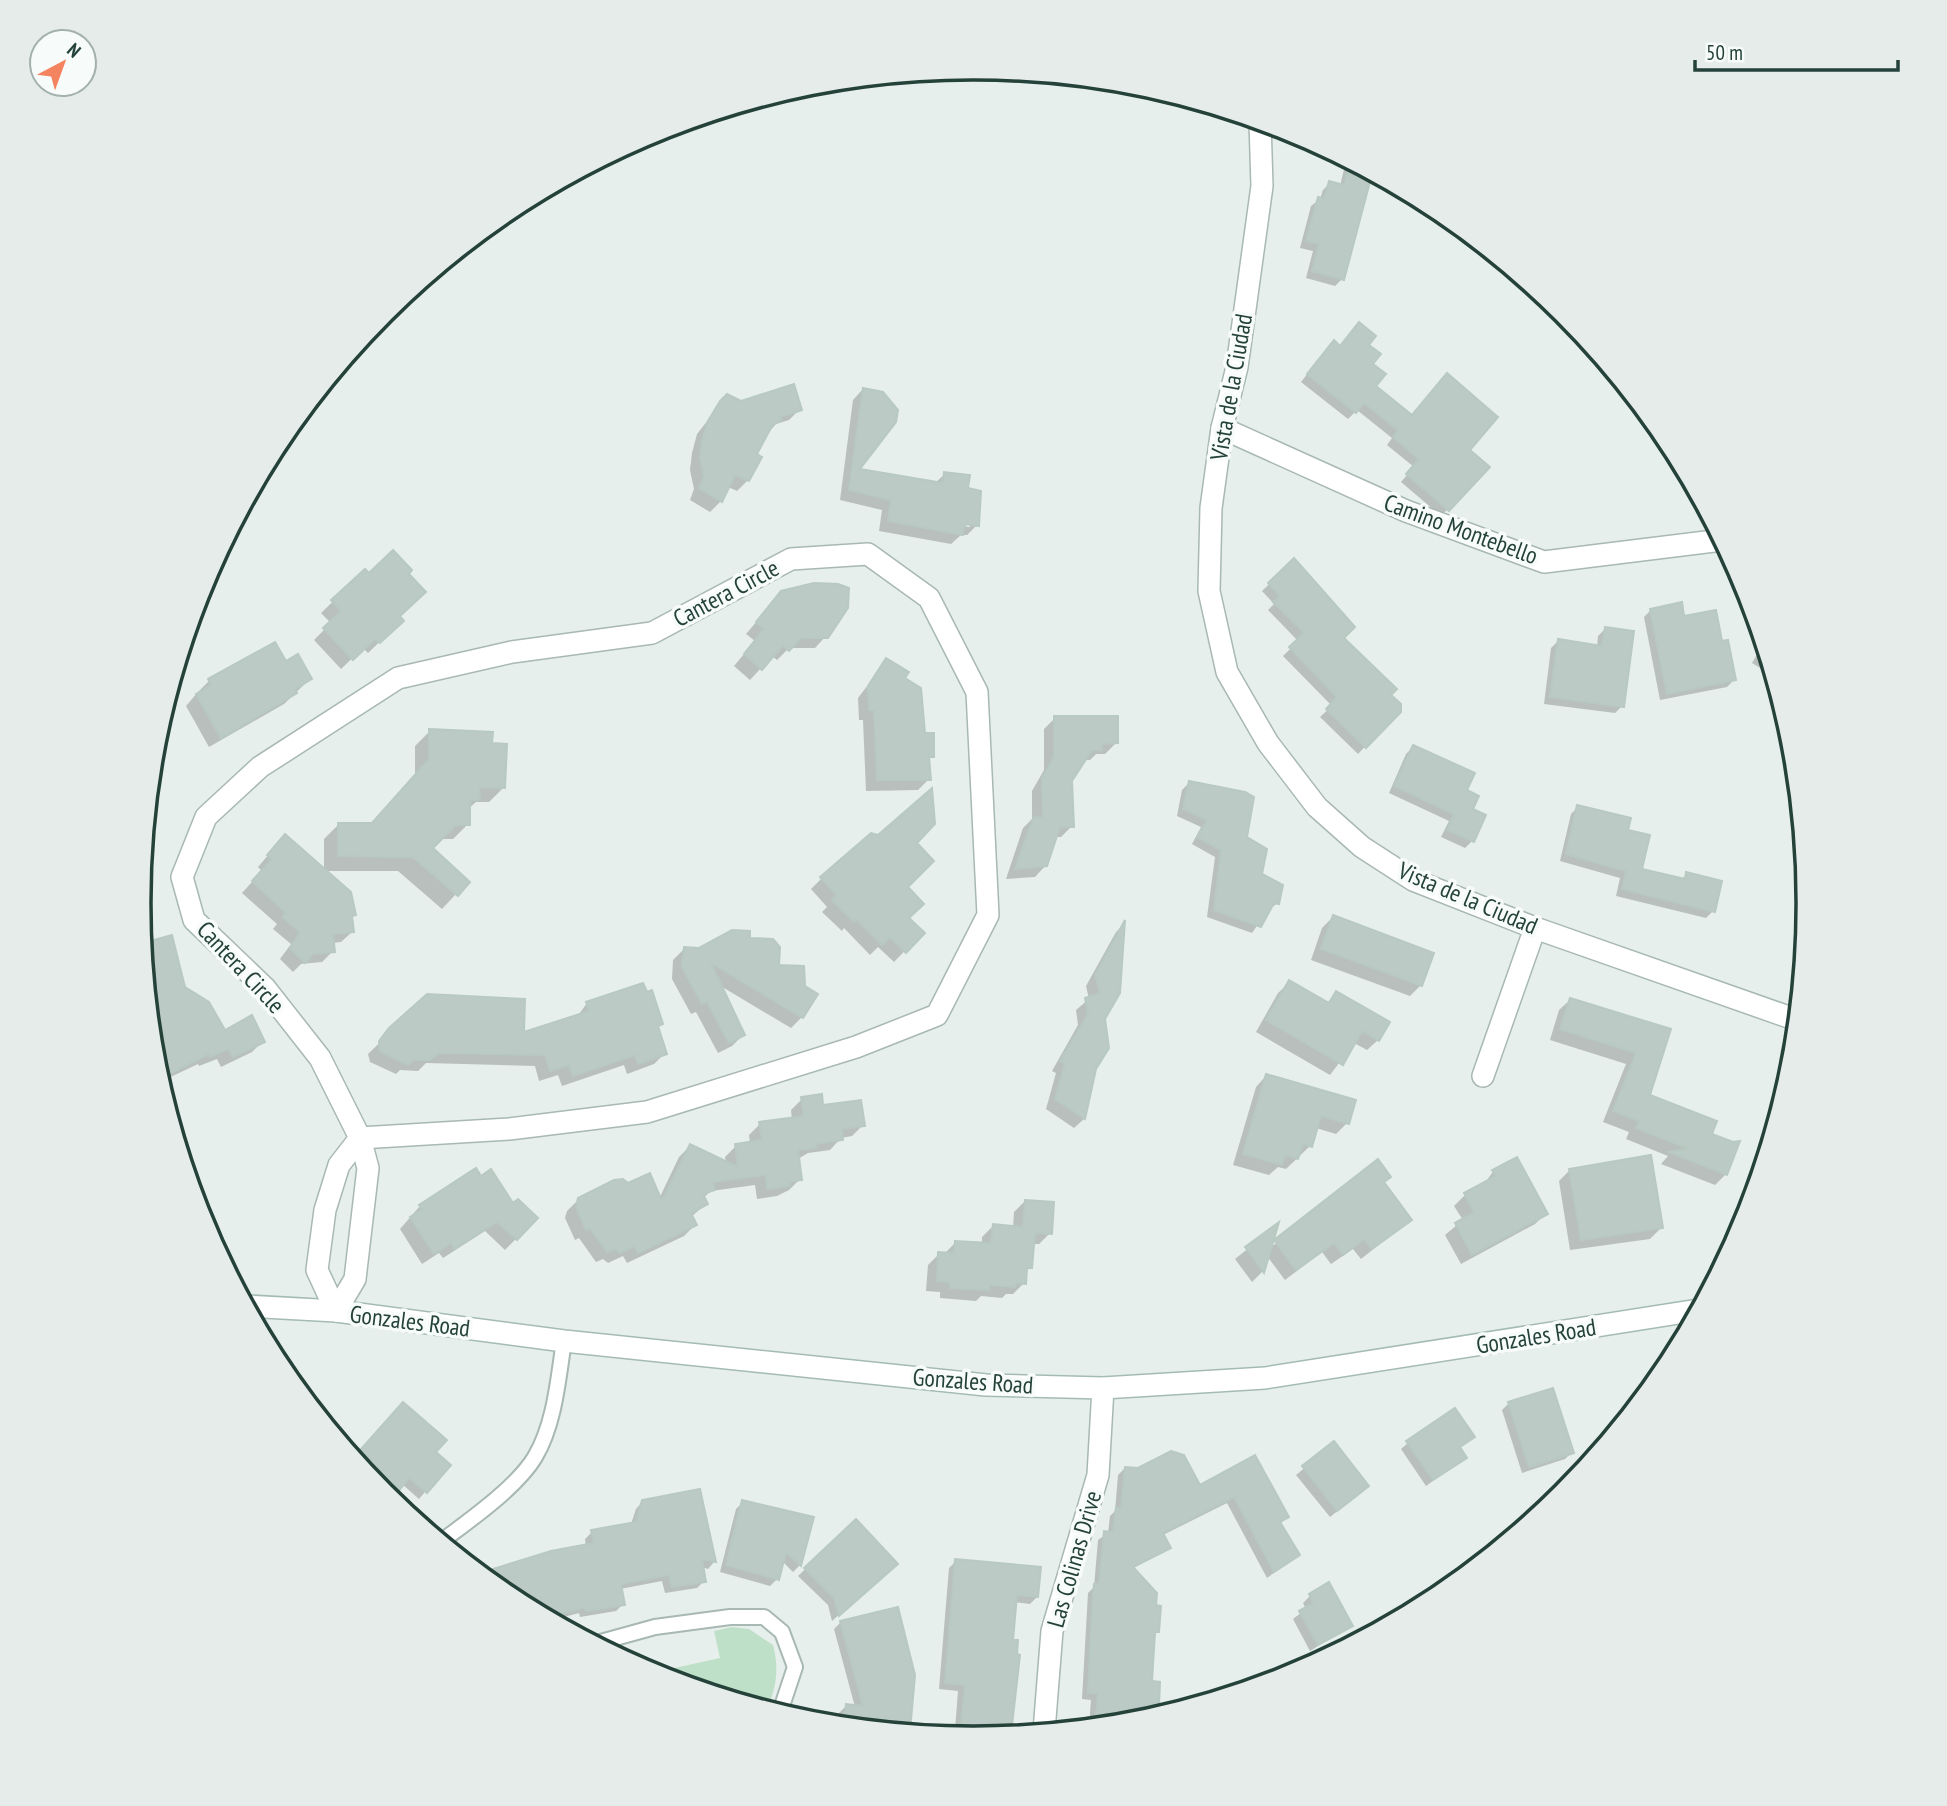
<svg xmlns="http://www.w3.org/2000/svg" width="1947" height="1806" viewBox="0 0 1947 1806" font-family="'PT Sans Narrow',sans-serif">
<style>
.green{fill:#bfe0c8}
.shadow{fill:#0003;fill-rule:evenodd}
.building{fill:#bbcac4;stroke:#b8c9c2;stroke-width:2}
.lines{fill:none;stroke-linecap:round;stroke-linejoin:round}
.lane-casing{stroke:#a8b8b2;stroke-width:18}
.street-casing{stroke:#a8b8b2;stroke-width:24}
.secondary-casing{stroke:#a4bbb3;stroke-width:24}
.lane{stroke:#fff;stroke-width:14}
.street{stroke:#fff;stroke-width:21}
.secondary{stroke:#fff;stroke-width:21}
.labels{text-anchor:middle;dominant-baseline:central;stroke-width:7;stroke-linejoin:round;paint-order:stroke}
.street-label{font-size:24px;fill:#24423a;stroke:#f7fbf9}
.rim{fill:none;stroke:#24423a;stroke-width:3.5}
</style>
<rect width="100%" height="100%" fill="#e6efeb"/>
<path class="green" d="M732,1627l17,2 24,16c6,23 4,41 -6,64l-11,-4 -2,-11 -20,4 -82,-25 68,-15 -6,-27z"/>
<g class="shadow">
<path d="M1346,161l25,12 -29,106 -7,7 -29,-8 7,-27 -13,-3 11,-42 9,-7 3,-9 7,-7 10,3z"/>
<path d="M1367,345l7,42 37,30 56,33 21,17 -47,49 -40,-34 13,-15 -27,-22 5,-7 -35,-28 -9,9 -47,-37 26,-33z"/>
<path d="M863,389l-6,82 78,12 10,-9 21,15 11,36 -10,10h-6l-10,9 -72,-13 3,-21 -42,-10 13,-100zM970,523v4l-14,-2z"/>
<path d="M727,396l14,7 59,6 -11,11 -13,4 -7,8 -14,23 -7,25 -11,11 -9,-4 -7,14 -11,11 -20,-12 4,-11 -4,-19 2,-17 5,-19z"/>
<path d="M1293,561l48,78 58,72 -41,43 -38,-37 12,-11 -49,-50 15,-15 -30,-31 6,-6 -12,-13z"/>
<path d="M365,571l33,45 -7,15 -23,22 -5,-5 -22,21 -27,-29 17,-17 -10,-10z"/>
<path d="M771,605l55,31 -11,12h-26l-12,12 -5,-4 -22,24 -16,-14 21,-25 -9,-7z"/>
<path d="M1651,610l32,8 38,25 13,37 -7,7 -67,13 -16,-83z"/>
<path d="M1605,629l17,77 -7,7 -71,-9 7,-56 7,-7 39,6 1,-11z"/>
<path d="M1763,644l9,31 -20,-12z"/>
<path d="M887,660l16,18 30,78 -6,5 2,18 -11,11 -52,1 -3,-71h-4l-1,-22z"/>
<path d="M285,663l25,16 -26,25 -75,43 -23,-41 12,-14 11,-11z"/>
<path d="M1055,718l61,25 -11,11h-9l-6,6h-6l-14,21 2,45 -11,11h-6l-9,28 -11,12 -29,2 17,-51 9,-9v-28l12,-21v-41z"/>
<path d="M430,731l61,14 13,42 -15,15h-13l-8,7v15l-15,15h-13l-9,9 25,46 -14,15 -44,-38h-74v-32l15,-15h32l44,-48v-30z"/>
<path d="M1413,747l52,44 6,19 1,31 -7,7 -24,-11 8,-16 -60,-28 17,-39z"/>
<path d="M1189,783l56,55 15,37 18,28 -10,7 -16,23 -45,-16 8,-60 -23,-13 9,-17 -24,-11 5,-26z"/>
<path d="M1578,807l48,25 14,38 41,10 6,-6 26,37 -7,7 -90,-22 4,-18 -60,-17 11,-47z"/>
<path d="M147,818l8,20 -7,7 3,9 -8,9z"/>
<path d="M914,843l-9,44 2,31 15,15 -28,29 -16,-15 -8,8 -26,-27 -2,3 -20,-19 5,-5 -16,-18 11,-11z"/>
<path d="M275,847l79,68 -3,3 1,14 -11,10 -9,1 1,8 -11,11 -21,2 -8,8 -13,-13 11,-15 -18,-15 4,-5 -35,-31 20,-22 -4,-4z"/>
<path d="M1807,892l1,11 -4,38z"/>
<path d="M1333,917l88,68 -11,11 -99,-36 11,-32z"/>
<path d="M1123,925l-39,194 -10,9 -28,-19 10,-36 -4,-2 26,-46 -2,-15 13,-11 -3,-13 30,-54z"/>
<path d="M142,935l41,54 41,43 39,9 -11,11 -31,15 -4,-8 -18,7 -1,-2 -38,18 -5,-17z"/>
<path d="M748,939l30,27 24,51 -11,11 -72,-43 24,50 -11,11 -14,7 -22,-41 -5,2 -19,-35 1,-19 11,-11 16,1z"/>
<path d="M1289,983l37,21 11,-11 41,47 -11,10 -13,-7 -24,32 -74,-43 22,-39z"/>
<path d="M428,996l94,39 55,-18 10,-14 74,21 -4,4 8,25 -11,11 -27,10 -3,-9 -62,21 -4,-11 -19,6 -4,-15 -109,-3 -8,8 -18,-1 -4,4 -26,-12 -2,-8z"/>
<path d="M1570,1000l99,30 -21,66 62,39 16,39 -11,11 -54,-21 7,-8 -42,-17 3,-7 -26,-10 23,-58 -76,-24 9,-30z"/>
<path d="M1266,1076l81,47 -11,11 -20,-6 -6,18 -24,23 -8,-2 -9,8 -36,-10 23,-78z"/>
<path d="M802,1099l61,26 -11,11 -11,2 -11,12 -22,3 -10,6 2,20 -11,11 -12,6 -20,3 -2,-14 -44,6 -8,7 3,6 -15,13 4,8 -11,11 -57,27 -4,-7 -15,7 -5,-4 -7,3 -17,-24 -4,2 -10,-22 2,-7 12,-12h80l20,-42 11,-11 36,17 -1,-6 11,-11 14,-2 -1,-9 11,-11 32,-4 -1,-10z"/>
<path d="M1516,1159l30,54 -11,11 -74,40 -16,-29 18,-15 -9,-14 11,-11 18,-10 10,-13z"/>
<path d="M476,1170l37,36 23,12 -31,32 -20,-19 -42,27 -4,-5 -17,11 -22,-35 20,-23z"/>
<path d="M1570,1170l91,58 -11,11 -80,11 -11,-69z"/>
<path d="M1383,1183l27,37 -49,39 -8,-10 -22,15 -9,-12 -37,28 -18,-24 -5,16 -10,10 -17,-23 41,-33 -6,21z"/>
<path d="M1025,1201l25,32 -11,11h-7l-2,23 -5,5 -1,11 -11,11h-7l-4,4 -21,-2 -5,5 -36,-3v-6l-14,-1 2,-26 11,-11h5l12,-12 26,2v-7l11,-11 20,2 1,-16z"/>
<path d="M1509,1403l63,49 -7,7 -43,14 -20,-63z"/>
<path d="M1637,1404l-24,30 -5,-8z"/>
<path d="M396,1411l52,54 -29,34 -17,-15 -13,14 -35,-40z"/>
<path d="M1473,1437l-14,12 6,9 -39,28 -25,-37 7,-6z"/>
<path d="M1334,1444l26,49 -30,24 -34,-42z"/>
<path d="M1254,1457l33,60 -8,8 19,30 -31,23 -40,-75 -64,32 6,12 -37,22 22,38 3,25 -4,4 -3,47h8l-3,33 -19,6 -47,4 2,-26 -9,-1 6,-106 6,-6 4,-47 10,-7 2,-17 5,-5 3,-36 7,-7 74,19z"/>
<path d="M699,1491l15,71 -6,7 -6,-2 2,14 -7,7 -32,5 -3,-12 -42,8 3,15 -7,7 -36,6 -1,-4 -23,6 -12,-9 42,-63 -1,-8 7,-7 39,-8 5,-15 7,-8z"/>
<path d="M743,1502l69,16 -12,47 -7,7 -11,-11 -5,18 -7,7 -50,-14 16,-63z"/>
<path d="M856,1521l32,50 -56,50 -4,-16 -30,-29z"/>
<path d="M1493,1551l-21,18 6,-9z"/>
<path d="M956,1561l81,36 -7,7 -15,-2 -4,40 5,43 -6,49 -36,4 -37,-4 5,-5 13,1 3,-39 -19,-2 10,-121z"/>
<path d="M1329,1585l22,40 -41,26 -17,-32 13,-10 -3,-6 7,-7z"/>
<path d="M841,1622l68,103 19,2 2,6 -116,-11 24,1 1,-10 7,-7 9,1 -21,-78z"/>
</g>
<g class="building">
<path d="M1350,162l22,12 -28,106 -32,-9 7,-27 -13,-3 12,-44 6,2 5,-18 15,4z"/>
<path d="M1359,322l17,14 -7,9 12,9 -8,10 13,10 -10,12 36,29 35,-42 51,44 -28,33 20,17 -41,44 -43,-37 13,-15 -26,-22 5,-7 -34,-27 -8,10 -49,-39 27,-34 6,6z"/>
<path d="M794,384l8,26 -22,7 1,4 -8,3 -16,30 5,3 -13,24 -14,-6 -13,27 -23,-14 5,-11 -4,-19 2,-17 6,-20 12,-20 7,-7 14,7z"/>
<path d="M863,388l20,4 15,18 -2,12 -36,47 83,14 1,-11 26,3 -2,13 13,3 -2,35 -14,-2 -2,11 -75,-14 3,-21 -42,-10z"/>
<path d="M393,550l19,20 -3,4 17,18 -26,24 4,5 -24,22 -5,-4 -22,21 -30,-32 18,-17 -10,-11 34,-31 4,4z"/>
<path d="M1294,558l61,69 -11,11 53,51 -6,6 10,9v8l-35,36 -40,-39 11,-12 -48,-50 15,-14 -31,-31 7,-6 -12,-13z"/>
<path d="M814,583l24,1 11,4 -1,20 -20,30h-27l-12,13 -6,-6 -21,25 -18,-16 20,-25 -8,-7 25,-31z"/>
<path d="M1682,602l2,14 32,-6 6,31 6,-1 8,40 -69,14 -17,-85z"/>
<path d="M1605,627l29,4 -10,76 -74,-10 8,-58 44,7z"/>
<path d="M275,642l11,19 12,-7 14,25 -17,10 2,4 -76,45 -25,-44 15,-9 -3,-6z"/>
<path d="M886,658l23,14 -4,6 16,10 4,45h9v24h-5l2,23h-54l-3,-70h-5l-1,-24z"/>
<path d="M1054,716h64v27l-16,1v6h-10l-20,31 2,46h-14l-13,39 -32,3 19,-53 9,3 -1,-41 12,-21z"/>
<path d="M429,729l64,3 -1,11 15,1 -2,44 -26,-1 1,13h-10v25h-14l-23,23 37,34 -12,14 -45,-39 -75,-1v-33h34l57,-64z"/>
<path d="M1413,745l62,28 -8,17 12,6 -6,13 13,6 -12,27 -27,-12 7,-16 -60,-28z"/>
<path d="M1189,781l56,11 9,5 -7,40 20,12 -5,25 21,11 -4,19 -5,-1 -13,24 -47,-17 7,-60 -24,-13 10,-17 -24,-11z"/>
<path d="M932,788l3,36 -18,19 17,18 -26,26 16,17 -15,14 16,15 -19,20 -16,-16 -8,8 -26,-26 -2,3 -22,-22 5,-5 -17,-18 51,-44 7,2z"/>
<path d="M1577,805l54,13 -3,12 22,5 -8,34 43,10 1,-7 36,9 -7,31 -93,-23 4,-18 -60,-17z"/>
<path d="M285,834l66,58 5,23 -4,1 2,16 -21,2 2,18 -22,2 -8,9 -15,-15 10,-16 -18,-15 4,-4 -34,-32 20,-22 -5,-4z"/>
<path d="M1333,915l101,38 -12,33 -101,-37z"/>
<path d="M1125,920l-5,73 -15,26 4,29 -13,21 -11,50 -30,-20 10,-36 -5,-2 28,-47 -3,-16 15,-5 -5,-18z"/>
<path d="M732,930l18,1v7l23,1 7,8 -1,18 25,1 1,20 13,8 -15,24 -92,-55 34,72 -16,8 -22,-41 -5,2 -20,-37 2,-20 15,1z"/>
<path d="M172,935l13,52 24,15 16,28 27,-15 13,27 -32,15 -5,-8 -18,8 -1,-3 -50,25 -16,-136z"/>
<path d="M1289,980l40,23 7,-12 54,31 -11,19 -17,-10 -19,34 -77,-45z"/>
<path d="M643,983l4,9 5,-2 11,34 -5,2 9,28 -29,10 -3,-9 -62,21 -4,-11 -19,6 -5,-16 -106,-2 -9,7h-17l-5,5 -28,-14 -1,-10 10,-13 38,-34 98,5 -1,33 65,-21 -3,-9z"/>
<path d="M1570,998l101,31 -21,66 67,26 -5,13 21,8 7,-1 -13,34 -58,-23 20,-3 -53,-21 3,-7 -26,-10 23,-58 -76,-24z"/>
<path d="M1266,1074l90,26 -7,24 -28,-8 -9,31 -9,-3 -5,15 -13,-4 -3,10 -39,-11z"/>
<path d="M822,1094l1,11 38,-5 4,26 -23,3 1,11 -27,4v4l-18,2 4,30 -13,2 1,4 -23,3 -1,-14 -54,7 3,8 -12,4 5,10 -17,9 6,12 -59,28 -4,-7 -14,7 -5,-4 -8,3 -17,-24 -4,2 -10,-23 2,-9 36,-18 9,-1 5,4 22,-10 12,28 28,-57 48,23 -3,-23 27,-4 -3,-18 45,-6 -3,-19z"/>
<path d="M1651,1155l12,73 -82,12 -12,-71z"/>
<path d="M1517,1157l31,57 -76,41 -17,-32 19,-11 -10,-19 32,-17 -4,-6z"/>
<path d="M1378,1159l13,18 -7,5 28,38 -40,29 -8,-10 -21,16 -9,-12 -38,27 -22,-30z"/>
<path d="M476,1168l5,8 10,-7 22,34 5,-4 20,19 -21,22 -20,-18 -43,27 -3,-6 -17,11 -24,-37 12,-8 -3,-4z"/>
<path d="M1025,1200l29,2 -2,32 -17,-1 -3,35h-5l-1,16 -10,-1 -1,4 -26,-2v5l-39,-2v-6l-13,-1 1,-29 16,1 1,-12 36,2 2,-19 30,3z"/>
<path d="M1279,1222l-15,51 -19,-26z"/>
<path d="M1553,1388l21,65 -45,14 -21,-65z"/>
<path d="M403,1402l44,38 -11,12 15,13 -24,28 -18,-15 -12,15 -42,-37z"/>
<path d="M1455,1408l20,29 -15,10 7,11 -34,22 -27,-39z"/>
<path d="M1334,1441l35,45 -32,25 -35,-45z"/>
<path d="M1171,1451l13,4 16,30 55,-30 34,62 -9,5 20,33 -26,17 -40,-75 -71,36 8,15 -38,19 24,26 -1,12 5,1 -2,26h-4l-3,49 8,1 -1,24 -10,-1 -1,13 -53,8 3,-33h-10l4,-83 2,-26h5l5,-53 9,1 3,-25 5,1 4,-41 13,1z"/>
<path d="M700,1489l16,73 -14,-3 4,23 -34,5 -3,-12 -48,9 4,21 -39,6 -1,-4 -37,11 -39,-21 -29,-24 71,-22 43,-8 -3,-13 45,-8 6,-22z"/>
<path d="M742,1500l72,17 -13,49 -15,-14 -7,28 -53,-15z"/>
<path d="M856,1519l42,45 -59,52 -5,-18 -30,-30z"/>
<path d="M955,1559l86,8 -3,30 -21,-2 -4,45h5l-1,14 3,1 -9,79 -51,2 5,-51 -20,-2z"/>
<path d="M1329,1582l24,44 -35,19 -19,-34 14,-8 -4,-9z"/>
<path d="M898,1607l17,68 -5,56 -66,-6 2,-21 17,2 -23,-85z"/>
</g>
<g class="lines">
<defs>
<g id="lane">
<path d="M442,1541c28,-21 75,-54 93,-84 20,-34 23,-78 29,-116"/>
<path d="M597,1643l58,-16 75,-10h34l18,15 13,35 -15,45"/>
</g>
<g id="street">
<path d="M1260,122l2,64 -25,181 -15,61 -11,80 -2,83 18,81 41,71 49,64 45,40 51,33 122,48 262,92"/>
<path d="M1222,428l184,83 138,51 170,-21"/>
<path d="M868,554l61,44 48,94 11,223 -51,100 -81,32 -209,65 -138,17 -149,9 -40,-80 -55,-70 -71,-68 -12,-43 24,-60 54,-50 138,-89 114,-26 140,-19 139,-74z"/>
<path d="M1483,1076l52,-148"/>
<path d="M336,1311l-19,-41 8,-60 14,-45 21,-27"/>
<path d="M336,1311l19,-32 13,-111 -8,-30"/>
<path d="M1044,1731l8,-100 46,-156 5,-87"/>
</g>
<path id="secondary" d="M247,1306l89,5 228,30 422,44 117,3 162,-10 433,-68"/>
</defs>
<use href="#lane" class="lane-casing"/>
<use href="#street" class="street-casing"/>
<use href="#secondary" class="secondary-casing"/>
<use href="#lane" class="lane"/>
<use href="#street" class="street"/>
<use href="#secondary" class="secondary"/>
</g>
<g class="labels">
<g class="street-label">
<text transform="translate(1231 387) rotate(-80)">Vista de la Ciudad</text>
<text transform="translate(1461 529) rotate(20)">Camino Montebello</text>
<text transform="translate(726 593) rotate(-28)">Cantera Circle</text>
<text transform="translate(1468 898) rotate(23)">Vista de la Ciudad</text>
<text transform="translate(241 967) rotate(47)">Cantera Circle</text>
<text transform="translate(410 1321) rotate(7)">Gonzales Road</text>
<text transform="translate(1536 1336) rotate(-9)">Gonzales Road</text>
<text transform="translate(973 1381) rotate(4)">Gonzales Road</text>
<text transform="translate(1074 1559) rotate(-74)">Las Colinas Drive</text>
</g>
</g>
<path d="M0 0H1947V1806H0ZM973 80H974A822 822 0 0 1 1796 902V904A822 822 0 0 1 974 1726H973A822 822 0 0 1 151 904V902A822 822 0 0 1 973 80Z" fill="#e6ecea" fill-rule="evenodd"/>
<path class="rim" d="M973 80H974A822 822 0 0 1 1796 902V904A822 822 0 0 1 974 1726H973A822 822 0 0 1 151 904V902A822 822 0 0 1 973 80Z"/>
<g transform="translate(63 63) rotate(41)"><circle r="33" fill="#f7fbf9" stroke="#a3b1ad" stroke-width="2"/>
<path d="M0-5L12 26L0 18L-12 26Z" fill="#f4845f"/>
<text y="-10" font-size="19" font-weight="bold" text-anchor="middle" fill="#24423a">N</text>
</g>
<path d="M1695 60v10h203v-10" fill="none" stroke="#24423a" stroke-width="3.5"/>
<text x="1706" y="60" font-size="21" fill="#24423a" stroke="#f7fbf9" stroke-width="5" paint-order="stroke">50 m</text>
</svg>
